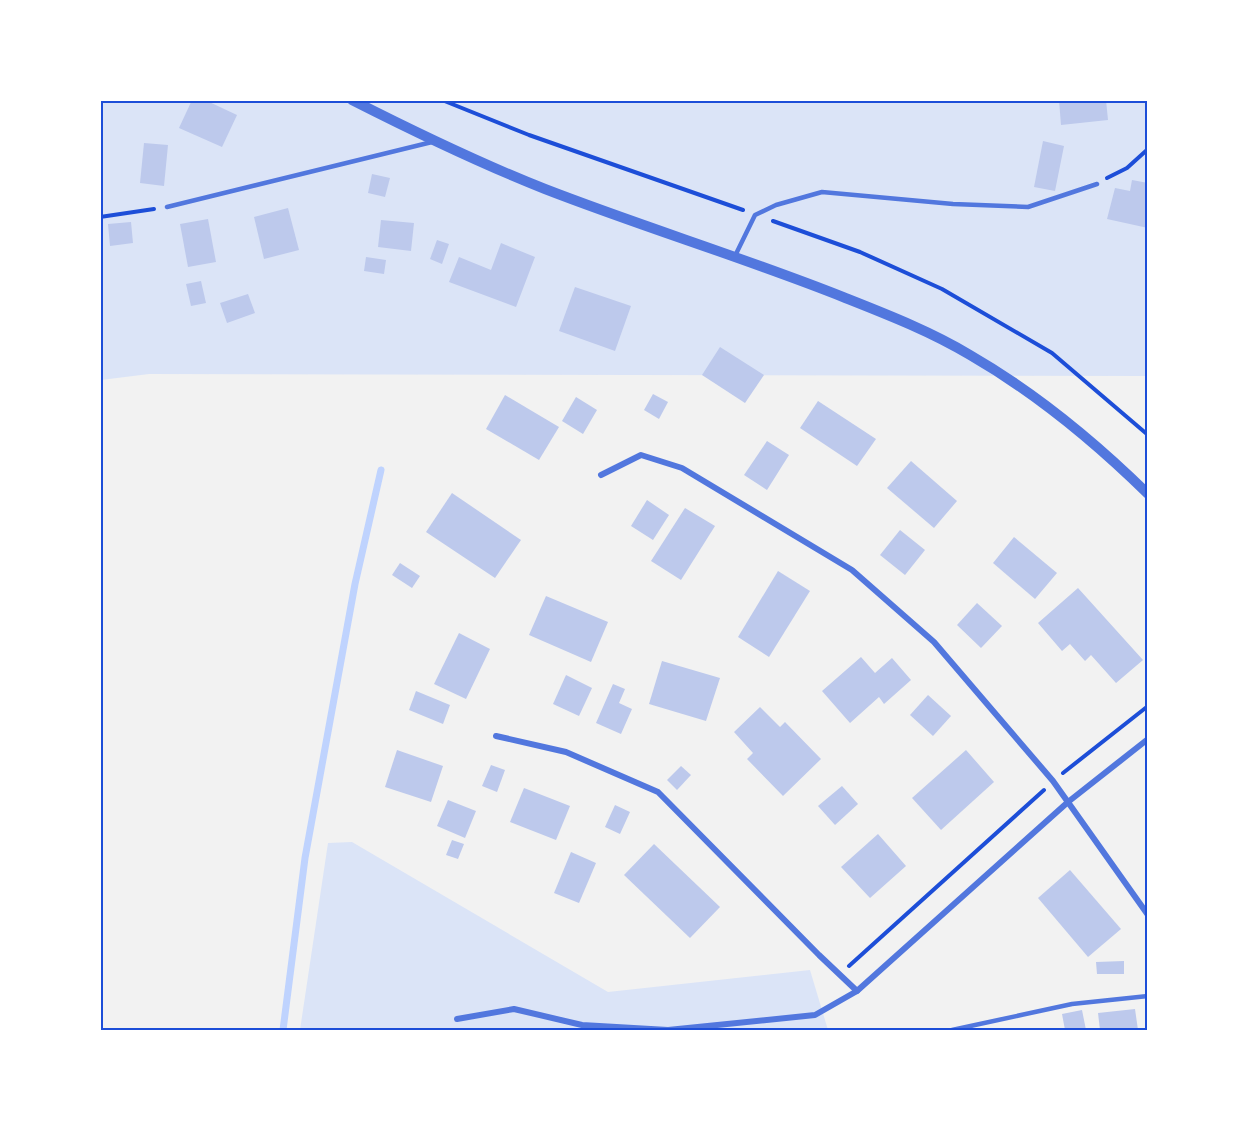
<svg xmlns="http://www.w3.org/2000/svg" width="1248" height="1131" viewBox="0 0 1248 1131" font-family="'Nunito Sans',sans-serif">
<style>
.green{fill:#dbe4f7}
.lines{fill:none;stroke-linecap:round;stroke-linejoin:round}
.stream{stroke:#bfd3fe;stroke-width:7}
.building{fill:#bdc9ec}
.path{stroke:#1d4ed8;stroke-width:4}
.service{stroke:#5277de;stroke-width:4.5}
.minor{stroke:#5277de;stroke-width:6}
.tertiary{stroke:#5277de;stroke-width:10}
.neatline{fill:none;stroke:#1d4ed8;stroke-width:2}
</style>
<rect width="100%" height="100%" fill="#f2f2f2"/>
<g class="green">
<path d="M100,101h1047v275l-998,-2 -48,6z"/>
<path d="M352,842l256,150 202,-22 18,60h-528l28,-187z"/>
</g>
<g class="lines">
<path class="stream" d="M283,1030l22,-172 50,-274 26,-114"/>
</g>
<g class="building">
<path d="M192,100h13l32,15 -15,32 -43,-19z"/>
<path d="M1059,100h47l2,20 -47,5z"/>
<path d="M1043,141l21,5 -9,45 -21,-4z"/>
<path d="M144,143l24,2 -4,41 -24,-3z"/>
<path d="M372,174l18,4 -5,19 -17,-4z"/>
<path d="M1132,180l16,3v45l-41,-9 8,-31 15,3z"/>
<path d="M288,208l11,42 -35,9 -10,-42z"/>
<path d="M208,219l8,43 -28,5 -8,-43z"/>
<path d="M381,220l33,3 -3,28 -33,-4z"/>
<path d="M131,222l2,21 -23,3 -2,-22z"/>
<path d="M437,240l12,4 -7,20 -12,-5z"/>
<path d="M501,243l34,14 -19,50 -67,-25 10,-25 32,13z"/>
<path d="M366,257l20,3 -2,14 -20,-3z"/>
<path d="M201,281l5,22 -15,3 -5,-22z"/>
<path d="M575,287l56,19 -16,45 -56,-20z"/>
<path d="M248,294l7,19 -28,10 -7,-20z"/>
<path d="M720,347l44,28 -19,28 -43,-28z"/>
<path d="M653,394l15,8 -9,17 -15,-9z"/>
<path d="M505,395l54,32 -20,33 -53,-31z"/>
<path d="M576,397l21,13 -14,24 -21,-13z"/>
<path d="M818,401l58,38 -19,27 -57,-38z"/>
<path d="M767,441l22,14 -22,35 -23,-15z"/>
<path d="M911,461l46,40 -23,27 -47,-40z"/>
<path d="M452,493l69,47 -26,38 -69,-46z"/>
<path d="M647,500l22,15 -16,25 -22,-14z"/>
<path d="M685,508l30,18 -34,54 -30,-19z"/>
<path d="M900,530l25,20 -20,25 -25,-20z"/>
<path d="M1014,537l43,36 -22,26 -42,-36z"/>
<path d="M400,563l20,13 -8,12 -20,-13z"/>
<path d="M778,571l32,20 -41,66 -31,-20z"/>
<path d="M1078,588l65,72 -27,23 -25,-28 -6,6 -15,-17 -8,7 -24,-28z"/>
<path d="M546,596l62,26 -17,40 -62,-27z"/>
<path d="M977,603l25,23 -21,22 -24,-23z"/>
<path d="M459,633l31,16 -24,50 -32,-15z"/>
<path d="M861,657l14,16 17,-15 19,22 -27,24 -5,-7 -29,26 -28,-32z"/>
<path d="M662,661l58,17 -14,43 -57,-17z"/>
<path d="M566,675l26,13 -13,28 -26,-12z"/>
<path d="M613,684l12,5 -6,14 13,6 -11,25 -25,-11z"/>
<path d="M416,691l34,14 -7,19 -34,-14z"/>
<path d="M928,695l23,21 -18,20 -23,-21z"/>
<path d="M760,707l20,20 5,-5 36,37 -38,37 -36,-37 6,-6 -19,-21z"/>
<path d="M397,750l46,16 -12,36 -46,-15z"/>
<path d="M966,750l28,32 -53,48 -29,-32z"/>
<path d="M491,765l14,5 -8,22 -15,-6z"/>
<path d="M681,766l10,9 -14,15 -10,-10z"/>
<path d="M842,786l16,18 -23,21 -17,-19z"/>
<path d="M524,788l46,18 -14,34 -46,-18z"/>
<path d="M448,800l28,11 -11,27 -28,-12z"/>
<path d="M615,805l15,7 -10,22 -15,-7z"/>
<path d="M878,834l28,32 -36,32 -29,-31z"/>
<path d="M452,840l12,4 -6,15 -12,-4z"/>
<path d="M654,844l66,63 -30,31 -66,-63z"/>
<path d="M571,852l25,11 -17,40 -25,-10z"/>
<path d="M1070,870l51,59 -33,28 -50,-59z"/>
<path d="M1124,961v13h-27l-1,-12z"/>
<path d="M1135,1009l3,21h-38l-2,-17z"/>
<path d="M1082,1010l4,20h-21l-3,-16z"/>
</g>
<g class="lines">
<g class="path">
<path d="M442,100l87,35 214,75"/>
<path d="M1107,178l20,-10 21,-19"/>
<path d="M100,217l54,-8"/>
<path d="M773,221l87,31 82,37 110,64 96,82"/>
<path d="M1063,773l85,-67"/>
<path d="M849,966l195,-176"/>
</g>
<g class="service">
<path d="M167,207l265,-65"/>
<path d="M735,256l20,-41 21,-10 46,-13 131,12 75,3 69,-23"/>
<path d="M952,1030l120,-26 76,-8"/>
</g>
<g class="minor">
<path d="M601,475l40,-20 41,13 170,102 82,72 119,139 95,134"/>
<path d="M496,736l70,16 92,40 161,163 38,36"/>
<path d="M457,1019l57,-10 68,16 86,5 147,-15 42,-24 211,-189 80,-63"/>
</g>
<path class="tertiary" d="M352,100c63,32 127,63 193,89 98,38 200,69 298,108 43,17 87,34 127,58 66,38 124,86 178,139"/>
</g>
<rect width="1248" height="1131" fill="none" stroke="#ffffff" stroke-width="204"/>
<rect x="102" y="102" width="1044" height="927" class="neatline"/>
</svg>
